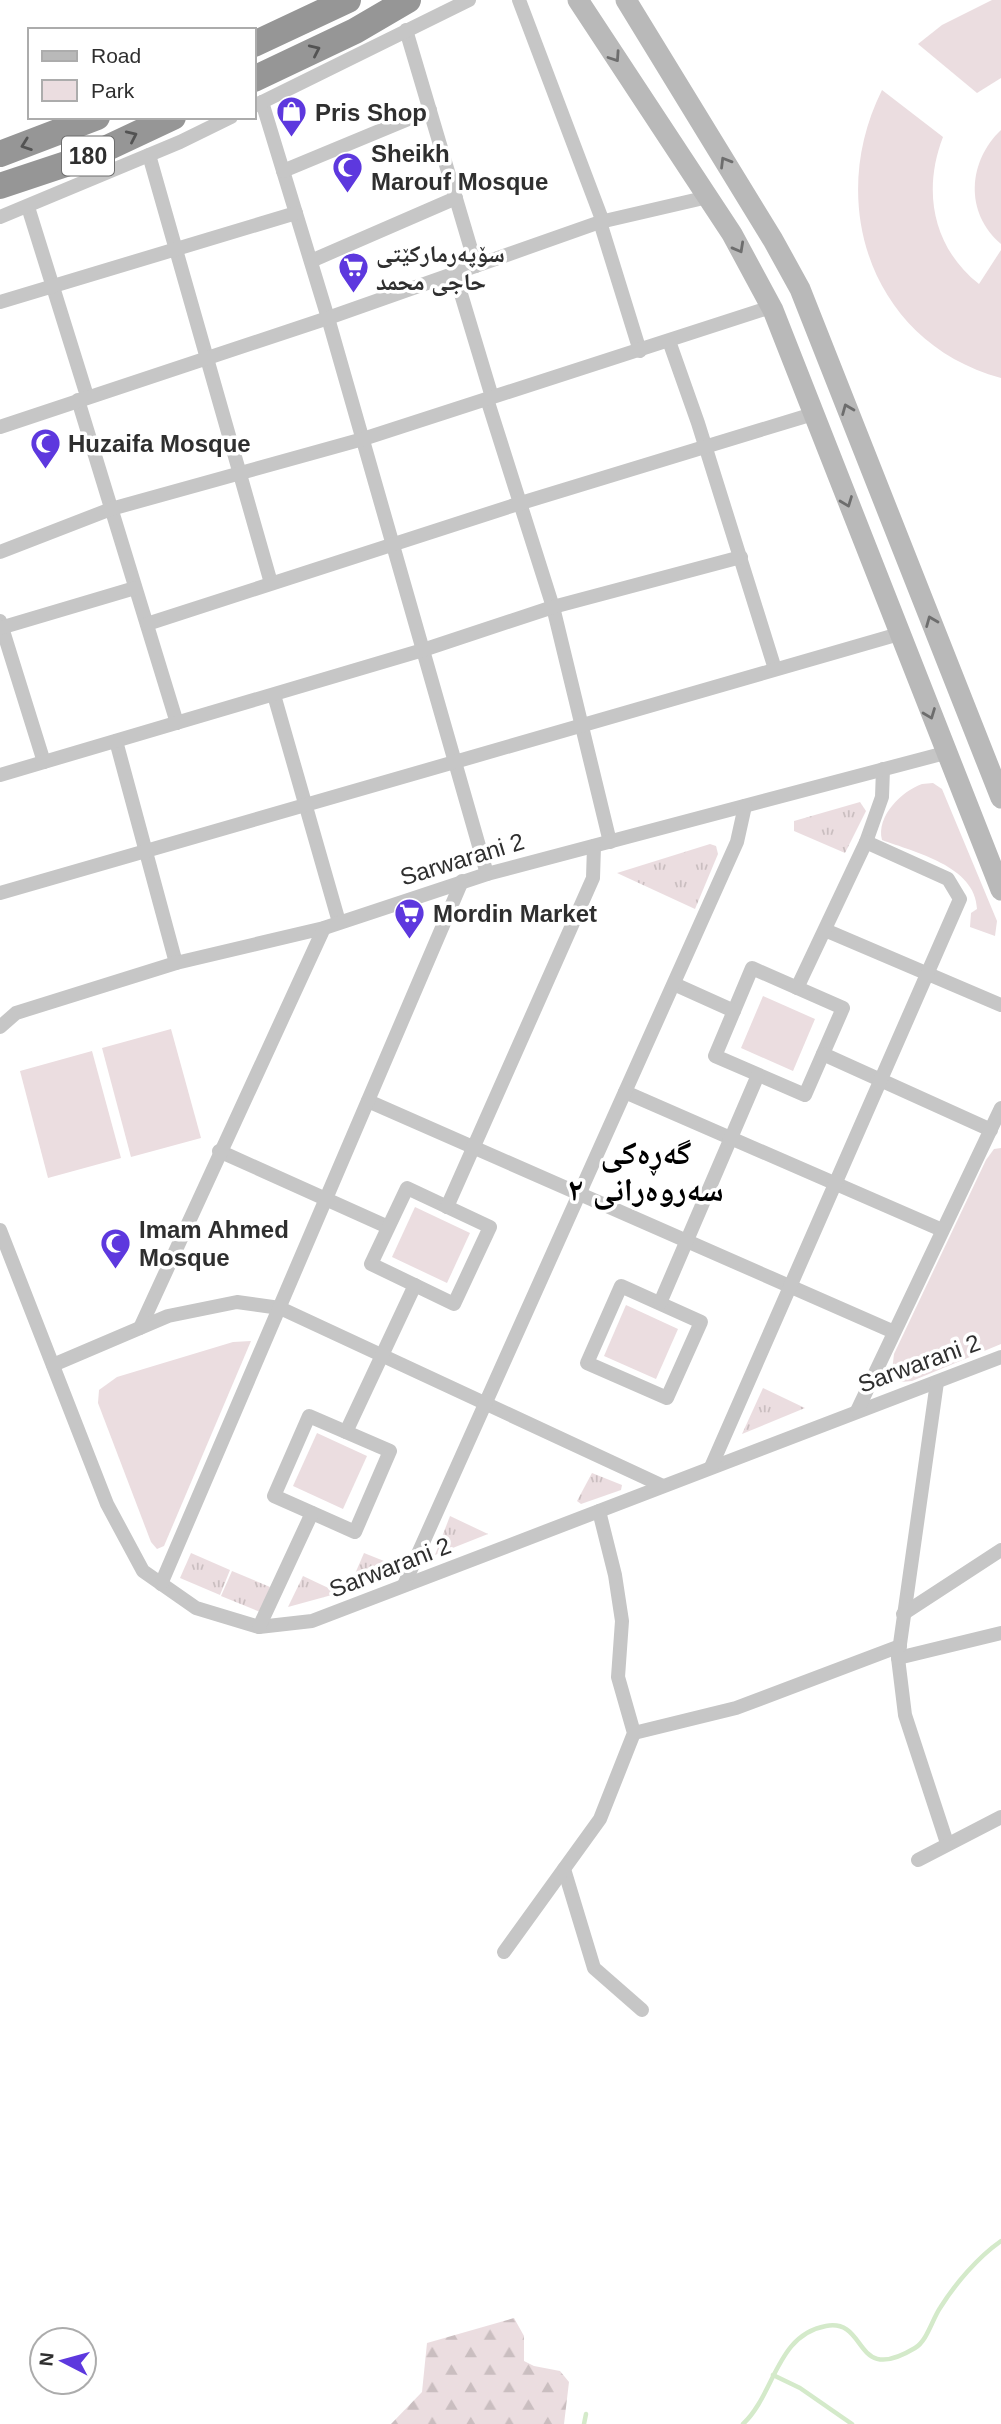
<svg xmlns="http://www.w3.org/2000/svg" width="1001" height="2424" viewBox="0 0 1001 2424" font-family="Arial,'Noto Naskh Arabic',sans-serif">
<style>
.grass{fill:url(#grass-tufts)}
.forest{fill:url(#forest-firs)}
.green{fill:#ebdde0}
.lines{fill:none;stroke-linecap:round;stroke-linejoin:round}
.stream{stroke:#d4eaca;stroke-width:4.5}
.street{stroke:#c6c6c6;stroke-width:14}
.secondary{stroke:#b9b9b9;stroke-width:21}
.highway{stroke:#969696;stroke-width:26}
.oneway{stroke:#535353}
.oneway2{stroke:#6d6d6d}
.labels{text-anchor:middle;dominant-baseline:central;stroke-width:7;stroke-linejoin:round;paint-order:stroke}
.shield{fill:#fff;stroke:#6d6d6d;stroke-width:2}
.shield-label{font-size:23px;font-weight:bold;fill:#2f2f2f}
.poi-label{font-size:24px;font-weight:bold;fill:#2f2f2f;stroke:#fff;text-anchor:start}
.street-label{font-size:24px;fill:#2f2f2f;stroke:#fff}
.district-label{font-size:32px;font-weight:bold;fill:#000;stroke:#fff}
</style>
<defs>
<pattern id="grass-tufts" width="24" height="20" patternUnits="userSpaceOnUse" patternTransform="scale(1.75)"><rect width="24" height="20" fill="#ebdde0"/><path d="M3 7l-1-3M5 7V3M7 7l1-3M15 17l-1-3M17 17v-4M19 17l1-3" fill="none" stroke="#cabec0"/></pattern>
<pattern id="forest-firs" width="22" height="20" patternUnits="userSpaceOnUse" patternTransform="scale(1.75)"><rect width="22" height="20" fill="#ebdde0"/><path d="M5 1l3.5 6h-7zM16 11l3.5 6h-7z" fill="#cabec0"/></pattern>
</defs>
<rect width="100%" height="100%" fill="#fff"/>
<g class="grass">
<path d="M860,802l6,9 -21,42 -51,-22v-10z"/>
<path d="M710,844l6,2 2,8 -23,55 -78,-36z"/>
<path d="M763,1388l42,20 -63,26z"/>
<path d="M592,1473l30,12 -1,5 -40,14 -4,-3z"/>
<path d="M450,1516l38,18 -53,21z"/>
<path d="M191,1553l39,17 -10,25 -40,-17z"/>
<path d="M364,1553l35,14 -51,23z"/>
<path d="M232,1571l38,16 -10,25 -39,-16z"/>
<path d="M303,1576l36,17 -51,14z"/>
</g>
<path class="forest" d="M514,2318l10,18v25l10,5 26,5 9,11 -5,42h-173l31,-32 5,-49z"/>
<g class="green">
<path d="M992,0h9v78l-24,15 -59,-49 24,-19z"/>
<path d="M882,90l61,47c-21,54 -10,111 36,147l22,-34v128c-129,-35 -176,-174 -119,-288z"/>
<path d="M1001,130v114c-37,-31 -33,-83 0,-114z"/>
<path d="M922,784l11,-1 9,6 55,132 -2,15 -25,-9 1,-14 6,-4c-1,-43 -63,-57 -95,-69 -6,-24 20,-49 40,-56z"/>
<path d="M763,996l52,23 -22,52 -52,-23z"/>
<path d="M171,1029l30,109 -70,19 -29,-109z"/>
<path d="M92,1051l29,107 -73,20 -28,-107z"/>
<path d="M1001,1148v196l-89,37 -11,1 -9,-11 2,-17 92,-194 8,-11z"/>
<path d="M415,1207l55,26 -23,50 -55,-26z"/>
<path d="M626,1305l52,24 -22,50 -52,-23z"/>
<path d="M251,1341l-87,205 -7,3 -6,-7 -53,-139 1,-13 18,-13 116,-35z"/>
<path d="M317,1433l50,23 -24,53 -50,-23z"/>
</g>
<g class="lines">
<g class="stream">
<path d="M773,2375l27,13 52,36"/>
<path d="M584,2424l2,-10"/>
<path d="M743,2424c32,-30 33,-89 83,-98 43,-8 26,60 89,22 12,-7 17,-28 25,-40 15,-24 38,-51 61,-67"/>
</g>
<g class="street">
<path d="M519,0l84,222"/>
<path d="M406,30l70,236"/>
<path d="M262,102l66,216 159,556"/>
<path d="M254,106l215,-106"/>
<path d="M149,155l122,428"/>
<path d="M283,171l147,-61"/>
<path d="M28,207l59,189"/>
<path d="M0,217l180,-75 51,-25"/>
<path d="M600,222l40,129"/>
<path d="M311,261l145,-63"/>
<path d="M455,274l37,123"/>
<path d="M0,302l296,-89"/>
<path d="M669,341l29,82 77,246"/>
<path d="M487,399l66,208 57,235"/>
<path d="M78,400l99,323"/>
<path d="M0,427l328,-109 272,-96 108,-25"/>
<path d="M0,552l111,-43 252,-70 408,-132"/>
<path d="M0,621l44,141"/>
<path d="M147,624l374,-121 292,-89"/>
<path d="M0,628l135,-40"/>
<path d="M274,695l65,227"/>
<path d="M116,741l60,222"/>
<path d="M0,775l423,-125 130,-43 188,-50"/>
<path d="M0,893l899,-259"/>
<path d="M825,930l176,75"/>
<path d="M752,968l91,40 -38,87 -90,-39z"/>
<path d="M674,984l60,27"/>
<path d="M797,988l69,-146 16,-45 1,-28"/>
<path d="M0,1027l16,-14 160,-50 148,-35 163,-54 458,-121"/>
<path d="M823,1054l168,76"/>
<path d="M625,1092l317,138"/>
<path d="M368,1101l526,231"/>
<path d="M219,1151l169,76"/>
<path d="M407,1188l83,39 -36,77 -83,-40z"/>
<path d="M447,1207l146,-329 1,-32"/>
<path d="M0,1230l107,274 36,67 53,37 63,19 53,-6 689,-264"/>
<path d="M621,1286l80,36 -34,76 -80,-35z"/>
<path d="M660,1303l98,-228"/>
<path d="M140,1328l184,-400"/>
<path d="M53,1365l115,-49 69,-14 43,6 383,178"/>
<path d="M937,1382l-39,276 7,57 42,128"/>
<path d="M857,1411l144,-303"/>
<path d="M309,1416l81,35 -35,81 -81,-36z"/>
<path d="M346,1432l69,-147"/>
<path d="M711,1467l249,-568 -12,-20 -82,-37"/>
<path d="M161,1584l301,-703"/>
<path d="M404,1585l333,-743 8,-36"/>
<path d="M903,1614l98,-64"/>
<path d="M259,1627l53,-114"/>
<path d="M898,1658l103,-25"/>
<path d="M634,1733l102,-25 164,-62"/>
<path d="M918,1860l83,-43"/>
<path d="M564,1869l30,99 48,42"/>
<path d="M504,1952l96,-133 34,-86 -16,-56 4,-56 -7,-46 -16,-64"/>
</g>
<g class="secondary">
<path d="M578,0l154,234 41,76 228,580"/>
<path d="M626,0l147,240 27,49 201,509"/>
</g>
<g class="highway">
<path d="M254,44l94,-44"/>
<path d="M254,79l101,-48 53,-31"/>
<path d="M0,154l97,-37"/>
<path d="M0,186l90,-30 83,-39"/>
</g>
</g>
<defs><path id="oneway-chevron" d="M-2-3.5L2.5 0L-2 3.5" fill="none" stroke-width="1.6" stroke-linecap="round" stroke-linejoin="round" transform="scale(1.75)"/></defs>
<g class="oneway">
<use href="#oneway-chevron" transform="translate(315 50) rotate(-25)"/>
<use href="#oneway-chevron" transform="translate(132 136) rotate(-25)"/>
<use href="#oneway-chevron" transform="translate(26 145) rotate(160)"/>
</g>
<g class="oneway2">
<use href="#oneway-chevron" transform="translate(615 57) rotate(56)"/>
<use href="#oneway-chevron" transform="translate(725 162) rotate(-121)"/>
<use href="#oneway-chevron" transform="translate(739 248) rotate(61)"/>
<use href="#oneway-chevron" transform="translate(847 409) rotate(-112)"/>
<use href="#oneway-chevron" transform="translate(847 502) rotate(69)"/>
<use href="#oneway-chevron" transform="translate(931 621) rotate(-112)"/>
<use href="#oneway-chevron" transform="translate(930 714) rotate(69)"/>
</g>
<defs>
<symbol id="shop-pin" viewBox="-11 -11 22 30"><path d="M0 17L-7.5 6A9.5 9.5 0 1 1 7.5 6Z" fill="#5d38de" stroke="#fff"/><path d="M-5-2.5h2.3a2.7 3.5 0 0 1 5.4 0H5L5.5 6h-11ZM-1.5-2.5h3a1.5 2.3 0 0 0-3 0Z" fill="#fff"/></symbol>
<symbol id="mosque-pin" viewBox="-11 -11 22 30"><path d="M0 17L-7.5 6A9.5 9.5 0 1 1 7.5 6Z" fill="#5d38de" stroke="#fff"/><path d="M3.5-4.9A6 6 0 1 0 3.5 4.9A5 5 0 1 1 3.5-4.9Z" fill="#fff"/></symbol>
<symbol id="supermarket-pin" viewBox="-11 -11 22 30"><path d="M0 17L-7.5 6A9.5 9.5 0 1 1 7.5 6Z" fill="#5d38de" stroke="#fff"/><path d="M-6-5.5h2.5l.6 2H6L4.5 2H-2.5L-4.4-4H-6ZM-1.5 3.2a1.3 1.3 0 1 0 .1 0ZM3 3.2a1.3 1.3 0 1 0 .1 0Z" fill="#fff"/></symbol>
</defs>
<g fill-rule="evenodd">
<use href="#shop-pin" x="274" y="94" width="35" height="47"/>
<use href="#mosque-pin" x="330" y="150" width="35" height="47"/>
<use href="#supermarket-pin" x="336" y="250" width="35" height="47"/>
<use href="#mosque-pin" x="28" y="426" width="35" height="47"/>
<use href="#supermarket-pin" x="392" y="896" width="35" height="47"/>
<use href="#mosque-pin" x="98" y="1226" width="35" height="47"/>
</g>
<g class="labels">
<rect class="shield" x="62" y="136.5" width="52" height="39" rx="5"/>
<g class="shield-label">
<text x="88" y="156">180</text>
</g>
<g class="poi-label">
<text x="315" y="112">Pris Shop</text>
<text x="371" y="153">Sheikh<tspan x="371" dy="28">Marouf Mosque</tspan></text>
<text x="376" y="253">سۆپەرمارکێتی<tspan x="376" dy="28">حاجی محمد</tspan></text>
<text x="68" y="443">Huzaifa Mosque</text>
<text x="433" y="913">Mordin Market</text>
<text x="139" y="1229">Imam Ahmed<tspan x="139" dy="28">Mosque</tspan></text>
</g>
<g class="street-label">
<text transform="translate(462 859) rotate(-17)">Sarwarani 2</text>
<text transform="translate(919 1363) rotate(-20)">Sarwarani 2</text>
<text transform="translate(390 1567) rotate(-21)">Sarwarani 2</text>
</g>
<g class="district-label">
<text x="646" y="1153">گەڕەکی<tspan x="646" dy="37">سەروەرانی ٢</tspan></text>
</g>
</g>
<rect x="28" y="28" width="228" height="91" fill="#ffffff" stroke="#acacac" stroke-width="2"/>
<rect x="42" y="51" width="35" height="10" fill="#b9b9b9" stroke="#acacac" stroke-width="2"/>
<text x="91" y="63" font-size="21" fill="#2f2f2f">Road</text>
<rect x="42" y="80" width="35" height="21" fill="#ebdde0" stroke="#acacac" stroke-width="2"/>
<text x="91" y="98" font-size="21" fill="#2f2f2f">Park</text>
<g transform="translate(63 2361) rotate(276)"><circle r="33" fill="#ffffff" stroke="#acacac" stroke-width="2"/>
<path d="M0-5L12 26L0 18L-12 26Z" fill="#5d38de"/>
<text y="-10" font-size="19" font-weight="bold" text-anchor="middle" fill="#2f2f2f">N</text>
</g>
</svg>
